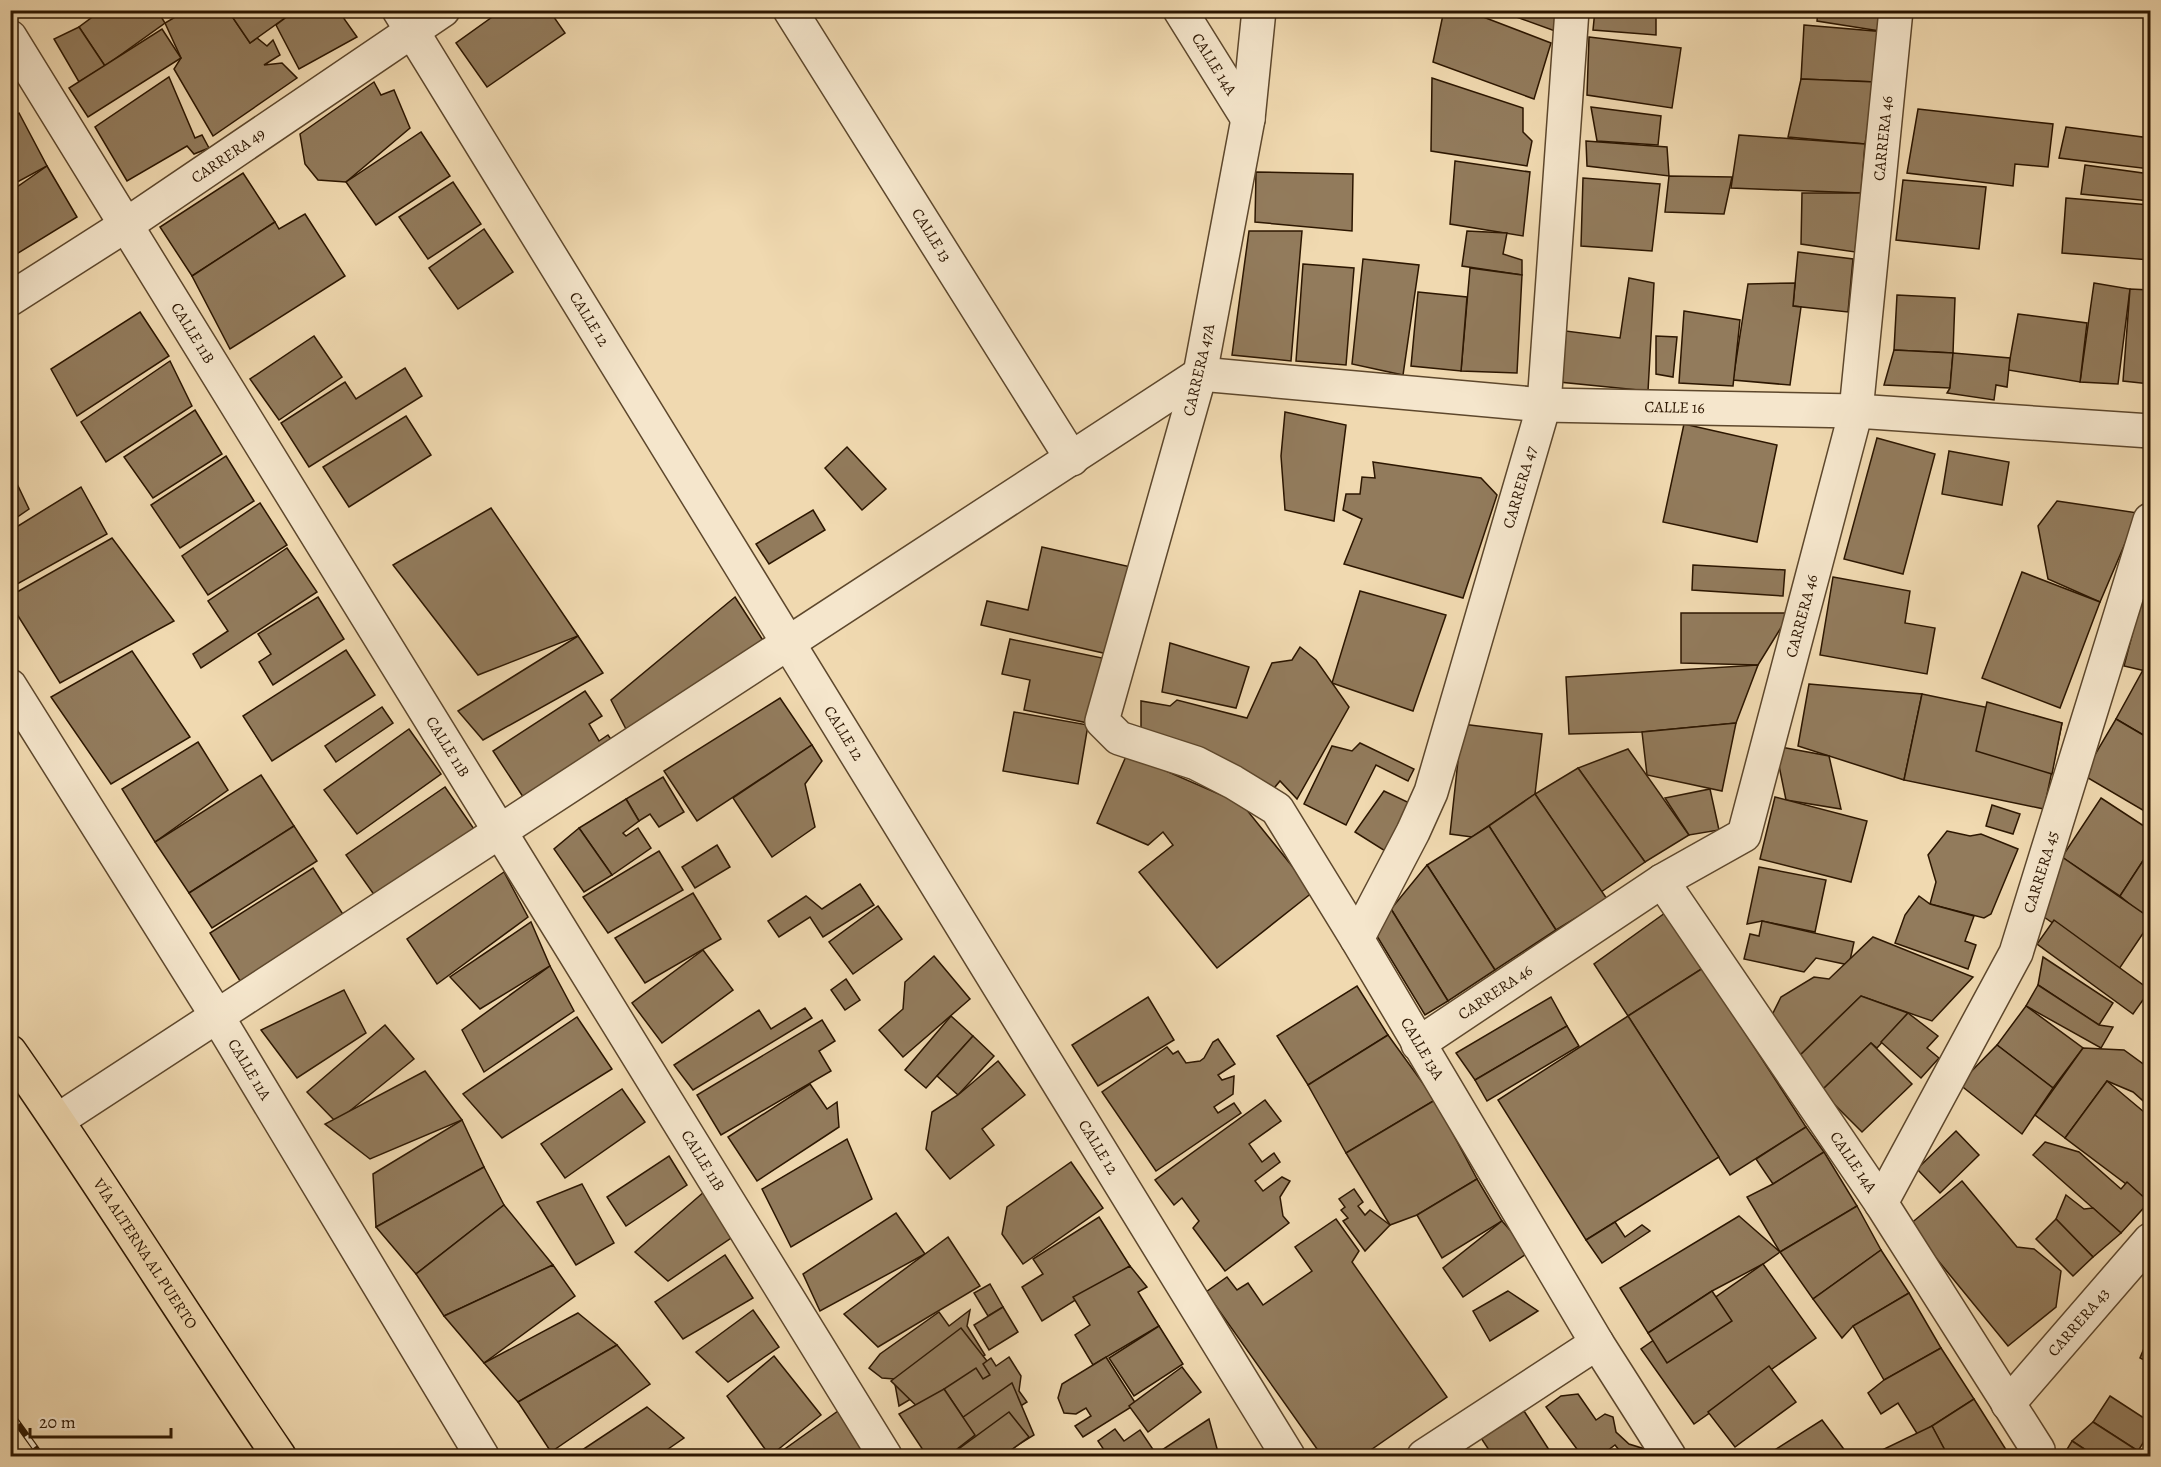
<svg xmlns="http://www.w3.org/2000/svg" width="2161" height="1467" viewBox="0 0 2161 1467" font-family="Alegreya,serif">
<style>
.building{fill:#927b5c;stroke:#2c1600;stroke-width:1.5}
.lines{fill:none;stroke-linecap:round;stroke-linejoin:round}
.minor-casing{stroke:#5d472c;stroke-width:36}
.major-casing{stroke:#2c1600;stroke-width:36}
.minor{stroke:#f5e6cc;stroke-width:33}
.major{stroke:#f0d9b0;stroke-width:33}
.rail-casing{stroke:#2c1600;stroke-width:7}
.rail{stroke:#f5e6cc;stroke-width:4.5;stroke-dasharray:14;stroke-linecap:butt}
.labels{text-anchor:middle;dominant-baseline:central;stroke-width:4.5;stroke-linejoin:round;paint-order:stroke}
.street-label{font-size:16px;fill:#2c1600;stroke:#f5e6cc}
</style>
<rect width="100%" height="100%" fill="#f0d9b0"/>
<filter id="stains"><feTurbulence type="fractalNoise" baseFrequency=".00333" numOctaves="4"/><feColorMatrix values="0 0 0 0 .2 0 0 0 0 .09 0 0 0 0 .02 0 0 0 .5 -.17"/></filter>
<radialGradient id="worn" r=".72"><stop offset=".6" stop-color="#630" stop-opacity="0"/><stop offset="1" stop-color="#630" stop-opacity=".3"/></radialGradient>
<g class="building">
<path d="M98,10h59l8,13 -60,43 -26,-39 20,-15z"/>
<path d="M187,10h50l-6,5 19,28 7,-5 10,8 6,-6 7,15 -16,10 18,-2 15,15 -84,58 -39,-67 7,-11 -16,-35z"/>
<path d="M237,10h59l-46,33 -19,-28z"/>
<path d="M296,10h48l-4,3 17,24 -58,32 -23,-44z"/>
<path d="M502,10h47l16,23 -78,54 -31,-44z"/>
<path d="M1444,10h21l86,33 -17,56 -101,-37z"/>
<path d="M1497,10h59l-1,21z"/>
<path d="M1595,10h61v25l-63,-5z"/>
<path d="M1818,10h70l-2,22 -69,-11z"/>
<path d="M1804,25l82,7 -10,50 -75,-3z"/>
<path d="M79,27l26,39 -26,16 -25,-43z"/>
<path d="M162,29l19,29 -93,59 -19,-29z"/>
<path d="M1589,37l92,11 -9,60 -85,-13z"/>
<path d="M169,77l26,61 7,-3 7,13 -15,6 -7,-8 -60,35 -32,-54z"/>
<path d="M1432,78l91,30v24l9,9 -5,25 -96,-15z"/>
<path d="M1801,79l75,3 -11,62 -77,-7z"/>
<path d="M374,82l7,13 13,-5 16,38 -64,54 -28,-2 -13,-16 -5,-30z"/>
<path d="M1591,107l70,9 -3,29 -61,-4z"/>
<path d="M1918,109l135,15 -5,43 -33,-3 -2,22 -106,-13z"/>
<path d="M19,113l28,53 -37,20v-67z"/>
<path d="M2066,127l84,11v31l-91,-11z"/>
<path d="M421,132l29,44 -74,49 -30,-43z"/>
<path d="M1739,135l126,9 -4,49 -130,-5z"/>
<path d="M1586,141l81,6 2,29 -82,-10z"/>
<path d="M1455,161l75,11 -7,64 -73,-12z"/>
<path d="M2085,165l65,9v27l-69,-7z"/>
<path d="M47,166l30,51 -67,41v-66z"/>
<path d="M1256,172l97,2 -1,57 -97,-9z"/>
<path d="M243,173l32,49 -83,54 -32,-49z"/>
<path d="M1669,176l63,1 -8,37 -59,-2z"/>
<path d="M1583,178l77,6 -8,67 -71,-5z"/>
<path d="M1903,180l83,7 -7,62 -83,-9z"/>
<path d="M453,182l28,42 -53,35 -29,-42z"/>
<path d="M1802,193h59l-6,59 -54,-8z"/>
<path d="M2066,198l84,7v55l-88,-7z"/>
<path d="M305,214l40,62 -115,73 -38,-73 83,-54 4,7z"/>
<path d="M484,229l29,43 -55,37 -29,-41z"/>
<path d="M1249,231h53l-11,130 -59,-6z"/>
<path d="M1467,231l40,2 -4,21 19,6v15l-60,-9z"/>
<path d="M1798,252l55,7 -5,53 -55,-6z"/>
<path d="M1363,259l56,6 -16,110 -51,-11z"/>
<path d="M1303,264l51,4 -8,97 -50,-4z"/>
<path d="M1470,268l52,7 -5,98 -56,-2z"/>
<path d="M1629,278l25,5 -6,108 -89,-9 7,-51 54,7z"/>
<path d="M1795,283l-2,23 8,1 -11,78 -57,-5 15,-96z"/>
<path d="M2094,283l36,6 -12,95 -38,-2z"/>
<path d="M2130,289l20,1v94l-27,-3z"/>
<path d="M1418,292l49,5 -6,74 -50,-5z"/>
<path d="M1897,295l58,3 -2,55 -59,-3z"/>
<path d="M1684,311l56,9 -7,66 -54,-3z"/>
<path d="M140,312l29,44 -92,60 -26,-47z"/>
<path d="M2018,314l69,9 -7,59 -72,-12z"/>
<path d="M314,336l28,41 -63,43 -29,-41z"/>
<path d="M1656,336l21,1 -4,40 -17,-3z"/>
<path d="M1894,350l59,3 -3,35 -66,-3z"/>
<path d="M1953,353l57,5 -3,29 -11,-2 -2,15 -47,-7 3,-5z"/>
<path d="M170,361l22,45 -86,56 -25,-40z"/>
<path d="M405,368l17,28 -113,71 -28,-44 64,-41 11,17z"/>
<path d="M195,410l27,44 -69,44 -29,-41z"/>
<path d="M1285,412l61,13 -12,96 -49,-11 -4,-54z"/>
<path d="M406,416l25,39 -82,52 -26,-40z"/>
<path d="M1684,424l93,21 -20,97 -94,-20z"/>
<path d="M1877,438l58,16 -32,120 -59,-15z"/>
<path d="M847,447l39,42 -24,21 -37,-42z"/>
<path d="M1949,451l60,11 -7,43 -60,-11z"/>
<path d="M226,456l28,45 -74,47 -29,-43z"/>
<path d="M1373,462l108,16 16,17 -34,103 -119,-34 18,-45 -19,-9 3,-16h14l2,-17 13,1z"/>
<path d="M10,469l19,40 -19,13z"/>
<path d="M81,487l26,47 -97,54v-57z"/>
<path d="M2057,501l81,12 -38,89 -52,-23 -10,-53z"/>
<path d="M260,503l27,42 -79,50 -26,-39z"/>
<path d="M491,508l87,128 -100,39 -85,-110z"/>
<path d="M813,510l12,20 -56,34 -13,-20z"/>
<path d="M112,538l62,83 -114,62 -50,-80v-7z"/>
<path d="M1042,547l89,20 -19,88 -131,-30 6,-24 41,9z"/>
<path d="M287,548l30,44 -116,76 -8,-14 35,-23 -20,-30z"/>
<path d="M1693,565l92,5 -2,26 -91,-6z"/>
<path d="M2022,572l78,30 -40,106 -78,-30z"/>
<path d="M1833,577l77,14 -5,32 30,5 -8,46 -107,-19z"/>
<path d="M2145,585l5,2v85l-26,-6z"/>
<path d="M1360,591l86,24 -33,96 -81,-28z"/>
<path d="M318,597l26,42 -71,46 -14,-23 12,-8 -13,-20z"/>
<path d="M735,597l29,45 -136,91 -17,-33z"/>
<path d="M1681,613h109l-32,52 -77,-2z"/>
<path d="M578,636l25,37 -120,67 -25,-29z"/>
<path d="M1010,639l97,20 -14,65 -69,-14 6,-30 -28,-6z"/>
<path d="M1170,643l79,24 -13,41 -74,-16z"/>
<path d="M1300,647l16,13 33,47 -52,92 -17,-18 -10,12 -129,-58v-34l29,5 7,-6 70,18 25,-55 20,-3z"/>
<path d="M346,650l29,45 -103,66 -29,-45z"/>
<path d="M132,651l58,86 -79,47 -60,-87z"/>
<path d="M1758,665l-22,58 -94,9 -73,2 -3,-57z"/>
<path d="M2143,670l7,3v66l-34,-20z"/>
<path d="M1809,684l113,10 -18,86 -106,-34z"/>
<path d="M585,691l17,25 -13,8 10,17 9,-6 7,10 -88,58 -34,-52z"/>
<path d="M1922,694l140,29 -18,86 -140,-29z"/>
<path d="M780,698l32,47 -115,76 -33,-50z"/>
<path d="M1987,702l75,21 -10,51 -76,-23z"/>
<path d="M382,707l11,16 -57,39 -11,-16z"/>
<path d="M1014,712l74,13 -10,59 -75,-13z"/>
<path d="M2116,719l34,20v66l-4,7 -63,-37z"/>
<path d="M1736,723l-14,68 -75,-16 -5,-43z"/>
<path d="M1462,724l80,10 -7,60 -63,43 -22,-3z"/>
<path d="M409,729l32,45 -84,60 -33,-44z"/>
<path d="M198,742l30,48 -73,52 -33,-53z"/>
<path d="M1360,743l54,26 -6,12 -32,-16 -30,60 -42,-21 28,-58 20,5z"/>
<path d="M812,745l10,16 -17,23 10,43 -43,30 -39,-59z"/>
<path d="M1775,746l54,10 12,53 -55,-9z"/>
<path d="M1628,749l61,86 -44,27 -67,-94z"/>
<path d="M1127,754l115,50 71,88 -96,76 -78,-96 34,-27 -10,-13 -15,13 -51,-22z"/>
<path d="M1578,768l67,94 -44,30 -66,-98z"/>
<path d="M261,775l33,51 -105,67 -34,-51z"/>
<path d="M663,777l21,35 -25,15 -9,-13 -11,7 -13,-22z"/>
<path d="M445,787l29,42 -99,67 -29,-41z"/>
<path d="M1710,789l9,41 -30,5 -24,-37z"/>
<path d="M1384,791l34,16 -25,49 -38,-24z"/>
<path d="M1535,794l72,105 -51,31 -67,-104z"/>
<path d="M1775,797l92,24 -16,61 -91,-23z"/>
<path d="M2101,798l49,32v20l-30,46 -58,-39z"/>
<path d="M626,799l13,22 -16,12 3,3 12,-8 13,20 -39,27 -33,-47z"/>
<path d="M1992,805l28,9 -7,20 -27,-8z"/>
<path d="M294,826l23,35 -105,67 -23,-35z"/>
<path d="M1489,826l67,104 -61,40 -68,-105z"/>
<path d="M579,828l33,47 -28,17 -30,-43z"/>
<path d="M1947,831l23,5 11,-2 37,15 -27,65 -7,4 -54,-14 6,-22 -8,-27z"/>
<path d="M717,845l13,22 -35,21 -13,-21z"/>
<path d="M2150,850v71l-30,-25z"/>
<path d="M659,851l24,39 -75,43 -25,-36z"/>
<path d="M2062,857l88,61v5l-31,46 -75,-52z"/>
<path d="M1427,865l68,105 -47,31 -57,-92z"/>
<path d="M1759,867l67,13 -11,52 -53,-11 -15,3z"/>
<path d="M313,868l33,51 -104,65 -32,-51z"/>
<path d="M504,872l24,45 -91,67 -30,-45z"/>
<path d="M860,884l14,21 -51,32 -13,-20 -31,20 -11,-16 38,-25 16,13z"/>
<path d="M693,893l28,46 -76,44 -30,-45z"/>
<path d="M1919,896l11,8 44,12 -9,25 11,4 -8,24 -73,-26 10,-28z"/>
<path d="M878,906l24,33 -49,35 -24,-32z"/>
<path d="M1391,909l57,92 -23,14 -56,-92z"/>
<path d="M1665,913l38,55 -75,48 -34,-52z"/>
<path d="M2054,920l96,70 -17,24 -96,-70z"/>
<path d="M1762,921l92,21 -5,23 -33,-7 -12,14 -60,-13 6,-25 9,2z"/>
<path d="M531,922l19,44 -70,43 -30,-32z"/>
<path d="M1873,937l100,40 -41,44 -71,-25 -68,66 -21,-47 9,-18 33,-20 15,2z"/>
<path d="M703,950l30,40 -71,53 -30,-40z"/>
<path d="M934,956l36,43 -67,58 -24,-27 24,-21 2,-27z"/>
<path d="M2043,957l70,46 -14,22 -61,-40z"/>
<path d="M550,966l24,45 -90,61 -22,-42z"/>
<path d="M1703,968l103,159 -76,48 -102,-159z"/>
<path d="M846,979l14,21 -15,10 -14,-20z"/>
<path d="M2038,985l61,40 14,2 -12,21 -75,-42z"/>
<path d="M1357,986l31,49 -80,50 -31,-49z"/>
<path d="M344,990l22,43 -69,45 -36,-48z"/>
<path d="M1861,996l47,17 -31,35 -6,-5 -50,48 -28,-29z"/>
<path d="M1148,997l26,43 -76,46 -26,-41z"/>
<path d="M1551,997l16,29 -92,54 -19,-27z"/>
<path d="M2026,1006l57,42 -30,40 -56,-43z"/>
<path d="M805,1008l7,10 -119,72 -19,-25 85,-55 12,19z"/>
<path d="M1908,1013l30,23 -11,12 12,10 -18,20 -40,-36z"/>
<path d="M951,1016l22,20 -47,52 -21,-18z"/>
<path d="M1628,1016l91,141 -133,83 -88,-140z"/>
<path d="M577,1017l35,52 -110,69 -39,-44z"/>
<path d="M822,1020l13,21 -16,10 12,20 -110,64 -24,-40z"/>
<path d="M385,1025l29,34 -78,63 -29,-30z"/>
<path d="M1567,1026l12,20 -92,55 -12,-21z"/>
<path d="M1388,1035l47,65 -89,53 -38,-68z"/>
<path d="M973,1036l21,20 -36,39 -21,-19z"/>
<path d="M1218,1039l17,25 -17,11 4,5 12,-4 -1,18 -19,13 4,6 16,-10 7,10 -85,58 -54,-79 65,-45 6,7 5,-3 8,12 14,-2 4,-3 9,-16z"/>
<path d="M1871,1043l41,41 -50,48 -41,-41z"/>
<path d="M1997,1045l56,43 -31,46 -63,-50z"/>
<path d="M2083,1048l41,2 26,19v38l-17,-15 -26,-11 -42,57 -30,-23z"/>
<path d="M998,1061l27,34 -43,34 12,16 -44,34 -24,-30 6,-37 26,-17z"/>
<path d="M425,1071l37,49 -92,39 -45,-35z"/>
<path d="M2107,1081l43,36v85l-85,-64z"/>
<path d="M810,1084l17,25 10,-7 2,25 -82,54 -29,-44z"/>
<path d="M622,1089l23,33 -80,56 -24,-34z"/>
<path d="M1265,1100l16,21 -32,23 13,18 12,-9 6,9 -25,19 8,10 19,-14 8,4 -10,16 3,19 6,7 -64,48 -32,-43 6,-7 -17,-23 -8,7 -19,-25z"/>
<path d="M1435,1100l42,79 -60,36 -27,10 -44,-72z"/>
<path d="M462,1120l22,47 -108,60 -3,-53z"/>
<path d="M1806,1127l18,25 -51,32 -17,-25z"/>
<path d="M1956,1131l23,24 -39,38 -23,-24z"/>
<path d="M847,1139l25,60 -81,48 -29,-58z"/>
<path d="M2045,1142l34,10 42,37 6,-7 22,20 -28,31 -88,-78z"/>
<path d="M1824,1152l33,54 -77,46 -33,-55 26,-13z"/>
<path d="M669,1156l18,29 -61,41 -19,-29z"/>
<path d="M1071,1162l32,46 -80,56 -21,-30 5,-27z"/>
<path d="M484,1167l20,38 -88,69 -40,-47z"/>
<path d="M1477,1179l25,42 -60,37 -25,-43z"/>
<path d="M1962,1181l55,66 17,2 27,22 -5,36 -48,39 -99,-121z"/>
<path d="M582,1184l32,59 -38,22 -39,-63z"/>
<path d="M1354,1189l9,13 -5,4 7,9 5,-5 20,15 -25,26 -22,-30 5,-3 -7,-8 4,-3 -6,-8z"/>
<path d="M705,1191l32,43 -69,47 -33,-29z"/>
<path d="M2066,1195l18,14 9,-1 28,25 -28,24 -37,-38z"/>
<path d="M504,1205l49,60 -109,51 -28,-42z"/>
<path d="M1857,1206l24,44 -68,49 -33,-47z"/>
<path d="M896,1213l29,41 -105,57 -17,-37z"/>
<path d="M1739,1216l41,36 -17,12 -51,27 -64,42 -28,-45z"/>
<path d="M1099,1217l31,49 -88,55 -20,-34 21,-13 -10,-15z"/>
<path d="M1336,1219l23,32 -7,11 95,135 -85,59h-40l-116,-164 21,-15 10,13 11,-7 15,22 49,-34 -17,-24z"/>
<path d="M2056,1219l37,38 -20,19 -37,-37z"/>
<path d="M1502,1221l27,31 -66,45 -20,-29z"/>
<path d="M1615,1222l10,15 17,-12 8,6 -48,32 -16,-23z"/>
<path d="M948,1237l32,49 -102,61 -34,-33z"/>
<path d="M1881,1250l28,43 -56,33 -11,12 -29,-39z"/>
<path d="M725,1255l28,43 -70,41 -28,-37z"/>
<path d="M1763,1264l53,74 -122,86 -53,-75z"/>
<path d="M553,1265l22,31 -91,67 -40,-47z"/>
<path d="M1130,1266l17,21 -9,5 21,34 -66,39 -18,-30 15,-10 -17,-28z"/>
<path d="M990,1284l13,23 -15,9 -14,-23z"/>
<path d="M1508,1291l30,20 -48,30 -17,-30z"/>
<path d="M1712,1291l20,30 -65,42 -19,-30z"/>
<path d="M1909,1293l32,55 -57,32 -31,-54z"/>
<path d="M1003,1307l15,25 -29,18 -15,-25z"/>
<path d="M753,1310l26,37 -51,35 -32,-30z"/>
<path d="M970,1310l-3,16 18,29 -86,51 -5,-27 -12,-1 -13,-10 11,-14 59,-42 10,14z"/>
<path d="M578,1313l39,32 -99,57 -34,-39z"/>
<path d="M1159,1326l24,38 -49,32 -25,-38z"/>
<path d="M961,1328l37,47 -67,45 -40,-39z"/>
<path d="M2150,1334v29l-10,-5z"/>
<path d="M617,1345l33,39 -99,68 -33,-50z"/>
<path d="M1941,1348l33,51 -56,36 -20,-32 -17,11 -13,-21 16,-13z"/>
<path d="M774,1356l47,59 -51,41 -43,-60z"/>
<path d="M1009,1357l12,19 -2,15 8,11 -52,33 -31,-46 32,-21 7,11 7,-4 -7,-11 8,-6 5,8z"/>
<path d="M1106,1357l30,47 -53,33 -8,-11 16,-10 -5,-8 -10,6 -12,-1 -6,-15 4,-14z"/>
<path d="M1769,1366l27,36 -61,45 -27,-35z"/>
<path d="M1182,1367l19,25 -53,40 -19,-26z"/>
<path d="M1012,1383l22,52 -34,21h-49l-12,-22z"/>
<path d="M944,1389l31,46 -27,21h-21l-28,-42z"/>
<path d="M1578,1394l18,26 9,-6 8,3 3,15 13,12 19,6 5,6h-29l-9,-11 -15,11h-18l-36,-49 15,-11z"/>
<path d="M2110,1396l40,26v10l-12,19 -45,-29z"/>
<path d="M1974,1399l36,57h-62l-16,-30z"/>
<path d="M647,1407l37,31 -26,18h-85z"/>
<path d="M838,1411l31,45h-94z"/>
<path d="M1524,1411l29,45h-60l-12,-18z"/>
<path d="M1009,1412l20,25 -26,19h-54z"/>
<path d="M1209,1419l10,37h-111l-10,-15 17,-12 9,12 16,-11 16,24z"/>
<path d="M1822,1420l27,36h-84z"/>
<path d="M2093,1422l45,29 -5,5h-38l-23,-15z"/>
<path d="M1932,1426l16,30h-62l-4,-6z"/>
<path d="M2072,1441l23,15h-32z"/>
</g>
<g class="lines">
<defs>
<g id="minor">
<path id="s1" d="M399,10l889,1446"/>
<path id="s2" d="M790,10l282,449"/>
<path id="s3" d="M1180,10l68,109"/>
<path id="s4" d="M1259,10l-11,109 -48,255 -98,347 17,17 77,25 37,19 44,27 80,130 240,404 72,113"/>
<path id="s5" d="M10,37l875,1419"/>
<path id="s6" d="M10,299l116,-74 317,-215"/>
<path id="s7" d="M10,686l207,330 265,440"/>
<path id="s8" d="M1662,881l219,322 157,247 -3,6"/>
<path id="s9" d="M1357,939l56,-107 18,-40 113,-387 28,-395"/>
<path id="s10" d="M1418,1044l244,-163 82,-46 112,-424 40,-401"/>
<path id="s11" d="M58,1120l1142,-746 344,31 312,6 294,20"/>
<path id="s12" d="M1881,1203l135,-250 134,-433"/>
<path id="s13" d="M2008,1404l142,-164"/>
<path d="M1424,1456l173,-113"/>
</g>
<g id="major">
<path id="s14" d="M10,1052c93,133 178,271 269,404"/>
</g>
</defs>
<use href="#minor" class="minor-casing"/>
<use href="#major" class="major-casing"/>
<use href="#minor" class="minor"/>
<use href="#major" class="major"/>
<defs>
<path id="rail" d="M10,1413l31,43"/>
</defs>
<use href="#rail" class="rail-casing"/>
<use href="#rail" class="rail"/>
</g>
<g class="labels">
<g class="street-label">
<text stroke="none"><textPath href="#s3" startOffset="64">CALLE 14A</textPath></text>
<text stroke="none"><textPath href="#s10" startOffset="1100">CARRERA 46</textPath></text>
<text stroke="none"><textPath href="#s6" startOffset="261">CARRERA 49</textPath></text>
<text stroke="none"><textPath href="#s2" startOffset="266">CALLE 13</textPath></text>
<text stroke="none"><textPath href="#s1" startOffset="363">CALLE 12</textPath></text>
<text stroke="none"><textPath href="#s5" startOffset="348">CALLE 11B</textPath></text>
<text transform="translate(1199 370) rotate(-77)">CARRERA 47A</text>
<text stroke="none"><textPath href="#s11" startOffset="1840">CALLE 16</textPath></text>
<text stroke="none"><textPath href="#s9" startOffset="482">CARRERA 47</textPath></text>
<text stroke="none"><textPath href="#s10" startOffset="614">CARRERA 46</textPath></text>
<text stroke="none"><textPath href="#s1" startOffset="849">CALLE 12</textPath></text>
<text stroke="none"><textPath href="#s5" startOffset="834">CALLE 11B</textPath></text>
<text stroke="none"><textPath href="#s12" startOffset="369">CARRERA 45</textPath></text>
<text stroke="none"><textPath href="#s10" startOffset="93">CARRERA 46</textPath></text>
<text stroke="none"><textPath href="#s4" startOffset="1208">CALLE 13A</textPath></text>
<text stroke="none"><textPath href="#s7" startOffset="452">CALLE 11A</textPath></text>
<text stroke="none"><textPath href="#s1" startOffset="1335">CALLE 12</textPath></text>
<text stroke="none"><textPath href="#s5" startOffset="1320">CALLE 11B</textPath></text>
<text stroke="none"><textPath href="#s8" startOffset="340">CALLE 14A</textPath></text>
<text stroke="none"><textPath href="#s14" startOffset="243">VÍA ALTERNA AL PUERTO</textPath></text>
<text stroke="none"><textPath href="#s13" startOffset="108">CARRERA 43</textPath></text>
</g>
</g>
<rect width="2161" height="1467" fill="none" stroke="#f0d9b0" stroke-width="36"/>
<rect x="12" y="12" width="2137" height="1443" fill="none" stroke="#2c1600" stroke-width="3"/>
<rect x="18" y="18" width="2125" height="1431" fill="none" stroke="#2c1600" stroke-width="1.5"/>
<path d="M30 1428v9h141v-9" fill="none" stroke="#2c1600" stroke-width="3"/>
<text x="39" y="1428" font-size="18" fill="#2c1600" stroke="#f5e6cc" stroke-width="4.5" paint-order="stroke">20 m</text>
<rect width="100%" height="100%" filter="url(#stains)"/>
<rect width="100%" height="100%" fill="url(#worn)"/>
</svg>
